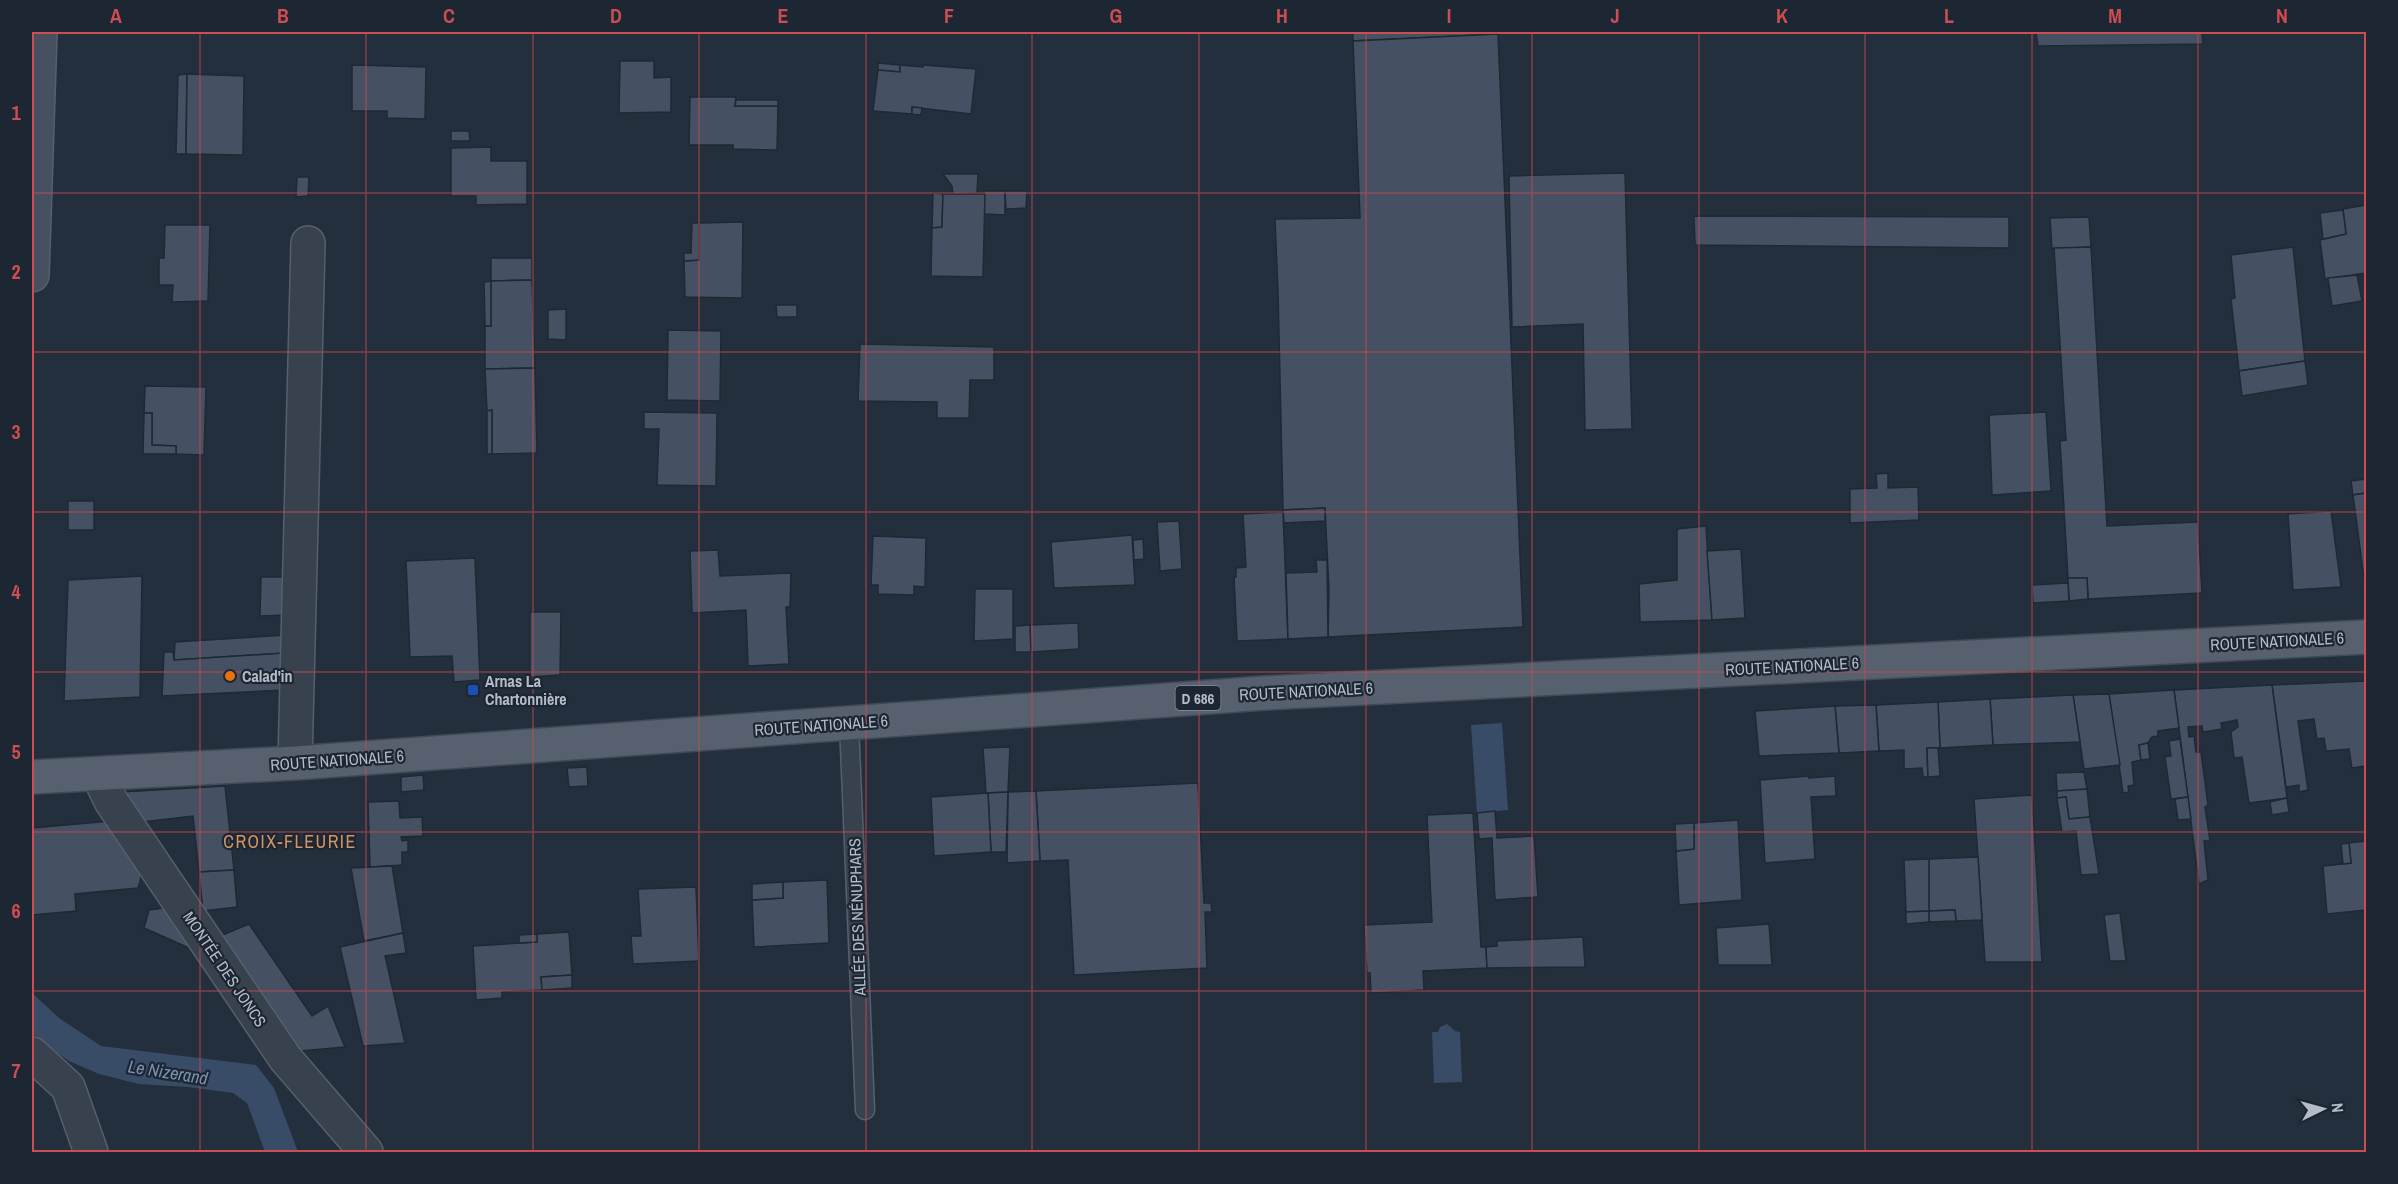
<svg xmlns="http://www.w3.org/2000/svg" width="2398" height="1184" viewBox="0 0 2398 1184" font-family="'Archivo Narrow',sans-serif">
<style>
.water{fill:#394c67}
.building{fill:#455162;stroke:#1f2835;stroke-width:1.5}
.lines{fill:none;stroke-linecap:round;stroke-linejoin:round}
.lane-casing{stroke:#565f6c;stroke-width:21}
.street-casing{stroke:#565f6c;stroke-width:36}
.secondary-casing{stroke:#565f6c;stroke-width:36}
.primary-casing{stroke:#414a57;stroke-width:36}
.lane{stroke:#38414e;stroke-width:18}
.street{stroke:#38414e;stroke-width:33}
.secondary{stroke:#465061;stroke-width:33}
.primary{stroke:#56606e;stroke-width:33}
.grid{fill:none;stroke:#ce4d50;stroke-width:1.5;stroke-opacity:0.55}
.food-dot{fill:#e8710a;stroke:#1d2633;stroke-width:2}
.transit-dot{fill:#1a4fb4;stroke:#1d2633;stroke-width:2}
.labels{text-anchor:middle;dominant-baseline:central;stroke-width:4.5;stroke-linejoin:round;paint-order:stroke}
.shield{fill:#1d2633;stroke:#878f9c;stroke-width:1.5}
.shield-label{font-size:15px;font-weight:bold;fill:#b4bcc9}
.street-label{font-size:16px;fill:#b4bcc9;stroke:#1d2633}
.poi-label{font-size:16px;font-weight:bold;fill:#b4bcc9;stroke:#1d2633;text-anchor:start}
.neighbourhood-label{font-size:18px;letter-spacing:1.5px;fill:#d59563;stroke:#1d2633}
.water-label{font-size:18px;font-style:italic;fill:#7c92b1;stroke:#1d2633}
.neatline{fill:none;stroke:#ce4d50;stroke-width:2}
.grid-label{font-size:20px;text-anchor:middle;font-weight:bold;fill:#ce4d50}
</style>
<rect width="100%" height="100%" fill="#242f3e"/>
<g class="water">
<path d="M1502,723l6,87 -31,3 -6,-88z"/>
<path d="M32,993l27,25 42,28 155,19 18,23 24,64h-33l-18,-49 -14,-10 -45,-6 -49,-3 -40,-10 -30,-13 -29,-20 -8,-9z"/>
<path d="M1447,1024l8,7 5,1 2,50 -28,1 -2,-51h6l2,-5z"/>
</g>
<g class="building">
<path d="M1353,32h144l1,2 -145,7z"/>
<path d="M2036,32h166l1,12 -165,2z"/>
<path d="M1498,34l25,593 -195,10 1,-47 -4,-82 -42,2 -5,-219 -3,-72 85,-1 -7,-177z"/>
<path d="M620,61h34v17l17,-1v35l-52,1z"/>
<path d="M878,63l22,2v7l-22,-2z"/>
<path d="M352,65l74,2 -1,52 -38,-1v-7h-35z"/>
<path d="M900,65l23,2v-2l53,4 -5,45 -59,-7v7l-39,-3 5,-41 22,2z"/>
<path d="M187,74l-1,80h-10l2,-79z"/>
<path d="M187,74l57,2 -1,79 -57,-1z"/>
<path d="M690,97h46l-1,9h43l-1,44 -44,-1v-4h-44z"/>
<path d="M736,100h42v6h-43z"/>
<path d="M912,107l10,1 -1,7 -9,-1z"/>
<path d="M451,131h18l1,10h-19z"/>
<path d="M491,147v14h36v43l-51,1v-9h-25v-48z"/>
<path d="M1625,173l7,256 -47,1 -2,-106 -71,3 -3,-151z"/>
<path d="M943,174h35l-1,19 -24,1 -1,-8z"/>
<path d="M297,177h12l-1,19 -12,1z"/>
<path d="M984,191h21v24l-21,-1z"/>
<path d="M1005,191h22l-1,17 -20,1z"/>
<path d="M933,193l10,1 -1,33 -10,1z"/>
<path d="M943,194h42l-2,83 -52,-1 1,-48 10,-1z"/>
<path d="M2366,205v68l-41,6 -5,-39 26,-6 -3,-25z"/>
<path d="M2343,210l3,24 -23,5 -3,-26z"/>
<path d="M1694,216l315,1v31l-314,-3z"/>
<path d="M2089,217l2,30 -39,2 -2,-31z"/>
<path d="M743,222l-1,76 -57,-1 -1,-36 15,-1v-37z"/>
<path d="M692,223h7v37l-15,1v-8h7z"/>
<path d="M165,225h45l-2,76 -36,1 1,-17h-14v-27h5z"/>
<path d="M2091,247l16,279 91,-4 4,71 -114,6 -1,-21h-19l-8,-137 6,-1 -12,-192z"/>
<path d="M2293,247l12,114 -66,10 -8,-72 4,-1 -4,-43z"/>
<path d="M491,258h41v22l-41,1z"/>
<path d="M2357,275l5,26 -30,5 -4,-28z"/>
<path d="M532,280l3,88 -50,1v-43h6v-45z"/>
<path d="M491,281v45h-6l-1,-44z"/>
<path d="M776,305h21v12h-20z"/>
<path d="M566,309v31l-18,-1v-29z"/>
<path d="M668,330l53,1 -1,70 -53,-1z"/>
<path d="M860,344l134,3v33h-24l-1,38h-32v-16l-79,-1z"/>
<path d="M2305,361l3,24 -66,11 -3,-25z"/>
<path d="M535,368l2,85 -45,1v-44l-5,1 -2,-42z"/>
<path d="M145,386l61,1 -2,68 -28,-1v-8l-24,-1v-32h-8z"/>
<path d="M492,410v44h-5v-43z"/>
<path d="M644,412l73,1 -1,73 -59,-1 2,-56h-15z"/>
<path d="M2046,412l5,79 -59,4 -3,-80z"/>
<path d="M144,413h8v32l24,1v8h-33z"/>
<path d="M1888,473v15l30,-1 1,33 -69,3v-34l27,-1 -1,-14z"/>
<path d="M2366,479v14l-13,2 -2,-14z"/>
<path d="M2366,493v93h-1l-12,-91z"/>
<rect x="68" y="501" width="26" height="29"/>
<path d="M1325,508v13l-41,2 -1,-13z"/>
<path d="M2331,511l10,76 -48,3 -5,-76z"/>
<path d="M1283,512l5,127 -51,2 -3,-64h2v-9l10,-1 -3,-53z"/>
<path d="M1179,521l3,48 -22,2 -3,-49z"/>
<path d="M1706,526l6,94 -72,2 -1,-38 38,-4v-51z"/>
<path d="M1132,535l3,50 -81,3 -3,-46z"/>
<path d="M873,536l53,2 -1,49 -11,-1v9l-36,-1v-9h-7z"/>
<path d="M1143,539l1,20 -10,1 -1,-20z"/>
<path d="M1741,549l4,69 -33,2 -5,-69z"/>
<path d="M718,550l2,26 71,-3 -1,34h-4l3,57 -41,2 -2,-56 -54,3 -2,-62z"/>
<path d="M475,558l5,122 -26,2 -2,-26 -42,1 -4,-96z"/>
<path d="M1316,560h11l1,77 -40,2 -2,-66 31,-1z"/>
<path d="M142,576l-2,121 -76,4 4,-121z"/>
<path d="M261,577h26l-1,38 -26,1z"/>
<path d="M2068,578h19l1,21 -19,2z"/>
<path d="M2068,583l1,18 -36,2 -1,-18z"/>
<path d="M975,589h38v50l-39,2z"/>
<path d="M530,612h31l-1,63 -30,2z"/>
<path d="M1078,623l1,26 -48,3 -1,-27z"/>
<path d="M1030,625l1,27h-16v-26z"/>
<path d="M286,635l-1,18 -111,7 1,-18z"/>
<path d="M164,652h9l1,8 111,-7 -1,37 -122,6z"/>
<path d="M2366,681v85l-14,2 -3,-19 -23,2 -2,-13 -7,1 -3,-20 -16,2 10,69 -9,2v-7l-13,2 -14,-102z"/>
<path d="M2272,685l15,113 -38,5 -7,-46 -8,1 -3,-26 7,-5 -1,-7 -16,3 1,6 -19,3 -1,-6 -14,1 1,10 5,-1 2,16h5l7,53 -3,2 5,34h-6l4,39 -9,4 -25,-194z"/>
<path d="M2174,690l5,38 -21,3v5l-6,1 -4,6 -9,2 2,15 -9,2 2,23 -6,1 1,6 -6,1 -14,-99z"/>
<path d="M2109,694l11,71 -36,4 -11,-74z"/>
<path d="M2073,695l7,47 -87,3 -3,-46z"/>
<path d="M1990,699l3,46 -53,3 -2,-46z"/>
<path d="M1938,702l2,46h-13l1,29h-5l-1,-9 -18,1v-19l-25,1 -3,-46z"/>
<path d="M1876,705l3,46 -40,2 -4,-47z"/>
<path d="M1835,706l4,47 -80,3 -4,-45z"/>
<path d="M2180,739l8,58 -17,2 -6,-42 6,-1 -2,-15z"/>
<path d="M2148,743l2,16 -9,1 -2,-15z"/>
<path d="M1010,747l-2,45 -22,1 -3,-45z"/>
<path d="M1927,748h11l2,28 -12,1z"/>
<path d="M587,767l1,19 -19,1 -2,-19z"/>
<path d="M2084,772l3,17 -30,2 -1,-18z"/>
<path d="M423,775l1,15 -23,2v-15z"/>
<path d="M1809,776v2l26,-2 1,20 -25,1 4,62 -50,4 -5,-83z"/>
<path d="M1198,783l6,120h7l1,9h-7l2,56 -133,7 -6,-115 -28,1 -4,-70z"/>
<path d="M225,786l9,84 -35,2 -6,-56 -51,6 -21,-30z"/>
<path d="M2087,789l3,28 -21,2 -3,-22 -9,1v-7z"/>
<path d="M1036,791l4,70 -33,2 1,-71z"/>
<path d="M1008,792l-2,60h-15l-3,-59z"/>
<path d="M988,793l3,59 -57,4 -3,-59z"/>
<path d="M2032,795l10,167h-57l-11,-163z"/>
<path d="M2066,797l3,22 21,-2 9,57 -18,1 -5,-44 -14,1 -5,-34z"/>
<path d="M2188,797l3,22 -13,1 -3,-21z"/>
<path d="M2287,798l2,14 -17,3 -2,-13z"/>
<path d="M399,801l1,17 22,-1 1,19 -22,1 1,4 6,-1v12h-6v13l-32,2 -2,-65z"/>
<path d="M1495,811l2,27 37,-2 4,61 -43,3 -3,-62 -13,1 -2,-26z"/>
<path d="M1473,813l8,134h5l1,21 -64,3 1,19 -53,3 -1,-20h-3l-3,-48 68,-3 -5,-107z"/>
<path d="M1738,820l4,80 -63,5 -3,-54 18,-2v-26z"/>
<path d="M111,821l29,48 1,9 -3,10 -63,6 1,17 -44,4v-87z"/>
<path d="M1694,823v26l-18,2 -1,-27z"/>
<path d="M2366,841v69l-39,4 -4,-48 28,-3 -2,-20z"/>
<path d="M2349,843l2,20 -8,1 -2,-20z"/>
<path d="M1978,857l4,63 -26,1 -1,-11 -26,1v-52z"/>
<path d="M1929,859v52l-23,1 -2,-52z"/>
<path d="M392,866l11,67 -39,8 -13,-73z"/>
<path d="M234,870l3,37 -34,4 -4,-39z"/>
<path d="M827,880l2,63 -75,4 -2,-47 31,-2v-16z"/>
<path d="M783,882v16l-31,2v-16z"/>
<path d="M696,887l3,74 -66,3 -2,-28h10l-3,-47z"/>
<path d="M171,907l27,45 -54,-24 5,-18z"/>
<path d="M1955,910l1,11 -27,1v-11z"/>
<path d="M1929,911v11l-23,2v-12z"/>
<path d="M2120,913l6,48h-16l-6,-46z"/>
<path d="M249,924l63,92 16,-10 17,41 -45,4 -80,-115z"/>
<path d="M1769,924l3,41h-54l-2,-37z"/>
<path d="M569,932l3,43 -31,2 1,13 -40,2v6l-26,2 -3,-54 64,-4v-8z"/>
<path d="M403,933l3,20 -21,3 20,87 -42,3 -23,-99z"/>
<path d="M537,934v8l-18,1v-8z"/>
<path d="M1583,937l2,30 -98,1 -1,-21 11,-1v-5z"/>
<path d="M572,975v13l-30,2 -1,-13z"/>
</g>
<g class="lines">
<defs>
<path id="lane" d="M849,723l16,387"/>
<g id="street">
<path d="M295,763l13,-520"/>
<path d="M98,774l13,27 174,257 81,94"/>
<path d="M32,1054l36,33 23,65"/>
</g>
<path id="secondary" d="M32,275l8,-243"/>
<path id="primary" d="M32,777l263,-14 970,-70 1101,-56"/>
</defs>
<use href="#lane" class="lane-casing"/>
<use href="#street" class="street-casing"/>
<use href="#secondary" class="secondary-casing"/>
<use href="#primary" class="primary-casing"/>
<use href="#lane" class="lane"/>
<use href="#street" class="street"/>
<use href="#secondary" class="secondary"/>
<use href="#primary" class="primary"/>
</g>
<path class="grid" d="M200,32v1120M366,32v1120M533,32v1120M699,32v1120M866,32v1120M1032,32v1120M1199,32v1120M1366,32v1120M1532,32v1120M1699,32v1120M1865,32v1120M2032,32v1120M2198,32v1120M32,193h2334M32,352h2334M32,512h2334M32,672h2334M32,832h2334M32,991h2334"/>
<circle class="food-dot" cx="230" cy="676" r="6"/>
<rect class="transit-dot" x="467" y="684" width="12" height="12" rx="3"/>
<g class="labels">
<rect class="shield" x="1175.5" y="686" width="45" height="24" rx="4.5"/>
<g class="shield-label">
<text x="1198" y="698">D 686</text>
</g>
<g class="street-label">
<text transform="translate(2277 641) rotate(-3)">ROUTE NATIONALE 6</text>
<text transform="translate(1792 666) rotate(-3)">ROUTE NATIONALE 6</text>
<text transform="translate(1306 691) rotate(-3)">ROUTE NATIONALE 6</text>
<text transform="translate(821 725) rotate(-4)">ROUTE NATIONALE 6</text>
<text transform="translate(337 760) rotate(-4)">ROUTE NATIONALE 6</text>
<text transform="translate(857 917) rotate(-92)">ALLÉE DES NÉNUPHARS</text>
<text transform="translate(225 969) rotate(56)">MONTÉE DES JONCS</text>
</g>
<g class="poi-label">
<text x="242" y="676">Calad'in</text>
<text x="485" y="681">Arnas La<tspan x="485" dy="18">Chartonnière</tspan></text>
</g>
<g class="neighbourhood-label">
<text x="290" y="841">CROIX-FLEURIE</text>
</g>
<g class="water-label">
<text transform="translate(168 1072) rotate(9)">Le Nizerand</text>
</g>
</g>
<rect width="2398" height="1184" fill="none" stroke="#1d2633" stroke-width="66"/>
<g transform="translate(2323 1109) rotate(85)" stroke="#1d2633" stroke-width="4.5" paint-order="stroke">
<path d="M0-4.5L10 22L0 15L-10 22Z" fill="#b4bcc9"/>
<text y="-9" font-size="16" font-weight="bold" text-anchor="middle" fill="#b4bcc9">N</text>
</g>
<rect x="33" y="33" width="2332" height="1118" class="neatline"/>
<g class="grid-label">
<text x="116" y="23">A</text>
<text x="283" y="23">B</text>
<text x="449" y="23">C</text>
<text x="616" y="23">D</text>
<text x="783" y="23">E</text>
<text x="949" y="23">F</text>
<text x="1116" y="23">G</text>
<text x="1282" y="23">H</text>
<text x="1449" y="23">I</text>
<text x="1615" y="23">J</text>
<text x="1782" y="23">K</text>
<text x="1949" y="23">L</text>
<text x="2115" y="23">M</text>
<text x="2282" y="23">N</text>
<text x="16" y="120">1</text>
<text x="16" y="279">2</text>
<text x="16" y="439">3</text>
<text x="16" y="599">4</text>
<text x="16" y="759">5</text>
<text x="16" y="918">6</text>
<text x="16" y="1078">7</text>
</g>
</svg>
